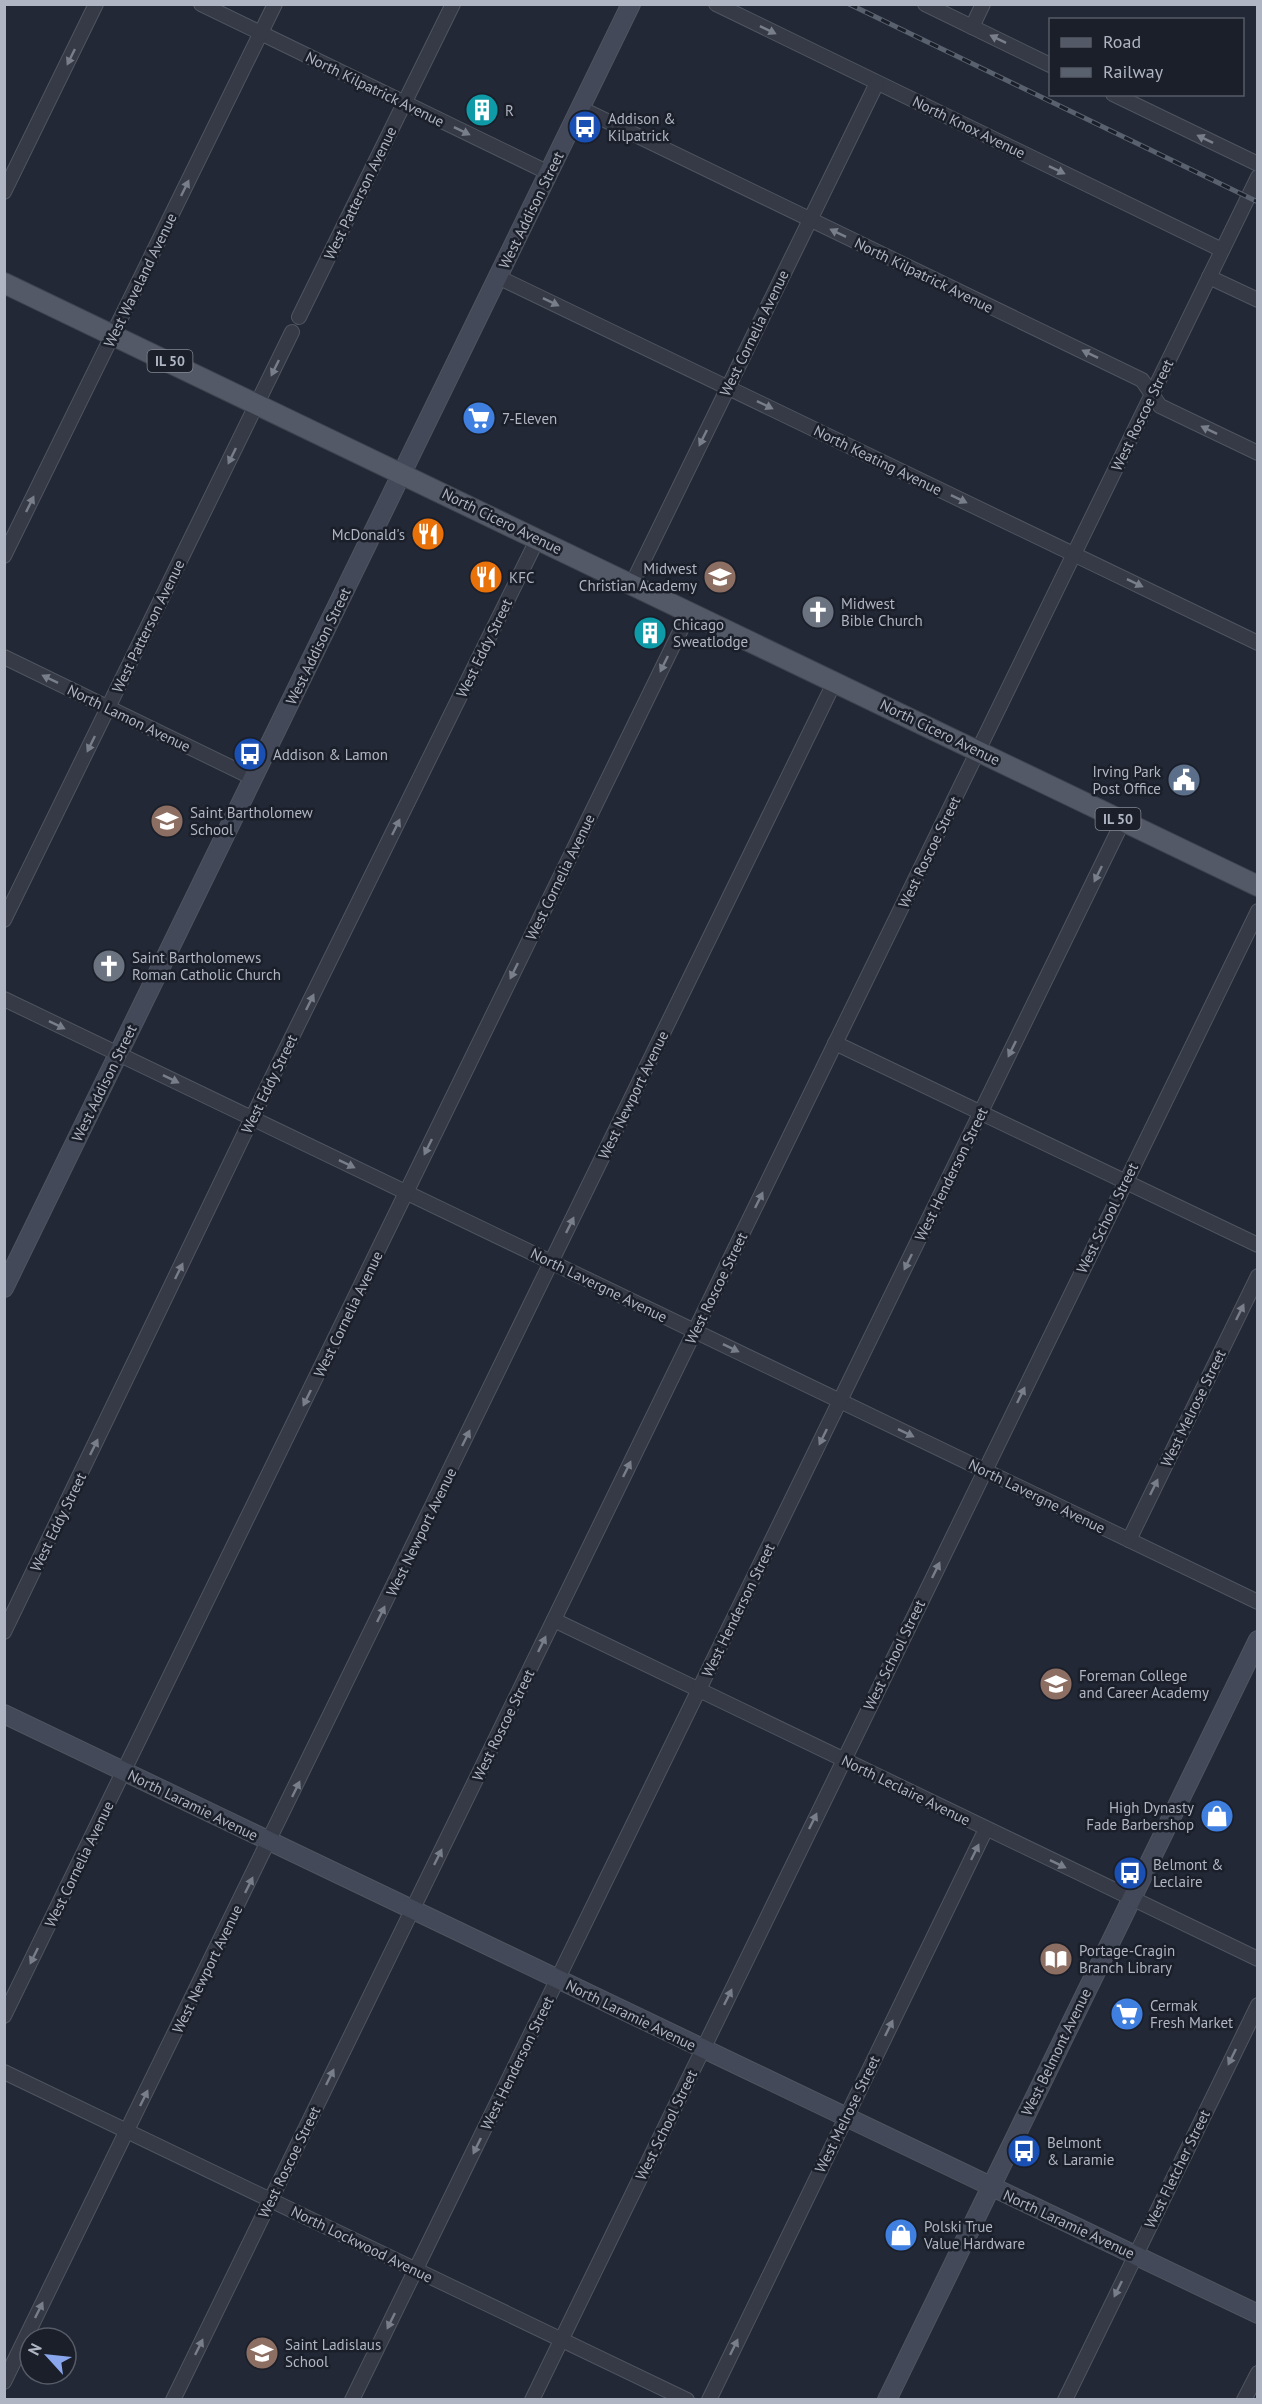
<svg xmlns="http://www.w3.org/2000/svg" width="1262" height="2404" viewBox="0 0 1262 2404" font-family="'PT Sans',sans-serif">
<style>
.lines{fill:none;stroke-linecap:round;stroke-linejoin:round}
.street-casing{stroke:#4f5560;stroke-width:16}
.secondary-casing{stroke:#4f5560;stroke-width:20}
.primary-casing{stroke:#3e434f;stroke-width:22}
.street{stroke:#353a46;stroke-width:14}
.secondary{stroke:#434958;stroke-width:18}
.primary{stroke:#535966;stroke-width:20}
.rail-casing{stroke:#59606e;stroke-width:5}
.rail{stroke:#1a1f2a;stroke-width:3;stroke-dasharray:9;stroke-linecap:butt}
.oneway{fill:#787e8a}
.labels{text-anchor:middle;dominant-baseline:central;stroke-width:5;stroke-linejoin:round;paint-order:stroke}
.shield{fill:#1a1f2a;stroke:#828894;stroke-width:1.5}
.shield-label{font-size:14px;font-weight:bold;fill:#afb5c2}
.street-label{font-size:15px;fill:#afb5c2;stroke:#1a1f2a}
.poi-label{font-size:15px;fill:#afb5c2;stroke:#1a1f2a;text-anchor:start}
</style>
<rect width="100%" height="100%" fill="#222835"/>
<g class="lines">
<defs>
<g id="street">
<path d="M201,4l348,169"/>
<path d="M716,4l506,246"/>
<path d="M925,4l125,61"/>
<path d="M972,27l11,-23"/>
<path d="M1113,94l145,70"/>
<path d="M580,108l562,272 18,26 98,47"/>
<path d="M4,192l92,-188"/>
<path d="M498,277l760,366"/>
<path d="M1209,277l49,23"/>
<path d="M299,317l154,-313"/>
<path d="M4,556l271,-552"/>
<path d="M632,584l245,-501"/>
<path d="M4,657l249,121"/>
<path d="M4,920l288,-588"/>
<path d="M4,999l1254,603"/>
<path d="M835,1043l423,202"/>
<path d="M1129,1540l129,-264"/>
<path d="M554,1620l704,339"/>
<path d="M4,1632l248,-514 286,-580"/>
<path d="M4,2016l686,-1405"/>
<path d="M4,2072l683,328"/>
<path d="M4,2382l831,-1701"/>
<path d="M173,2400l1085,-2223"/>
<path d="M352,2400l771,-1579"/>
<path d="M532,2400l726,-1489"/>
<path d="M709,2400l277,-571"/>
<path d="M1065,2400l193,-395"/>
<path d="M1244,2400l14,-27"/>
</g>
<g id="secondary">
<path d="M4,1288l627,-1284"/>
<path d="M4,1714l1254,600"/>
<path d="M887,2400l371,-760"/>
</g>
<path id="primary" d="M4,283l1254,603"/>
</defs>
<use href="#street" class="street-casing"/>
<use href="#secondary" class="secondary-casing"/>
<use href="#primary" class="primary-casing"/>
<use href="#street" class="street"/>
<use href="#secondary" class="secondary"/>
<use href="#primary" class="primary"/>
<defs>
<path id="rail" d="M849,4l409,198"/>
</defs>
<use href="#rail" class="rail-casing"/>
<use href="#rail" class="rail"/>
</g>
<defs><path id="oneway-solid" d="M-6-.8H1V-3.2L6.5 0L1 3.2V.8H-6Z" transform="scale(1.5)"/></defs>
<g class="oneway">
<use href="#oneway-solid" transform="translate(768 30) rotate(26)"/>
<use href="#oneway-solid" transform="translate(998 39) rotate(-154)"/>
<use href="#oneway-solid" transform="translate(71 57) rotate(116)"/>
<use href="#oneway-solid" transform="translate(462 131) rotate(26)"/>
<use href="#oneway-solid" transform="translate(1205 139) rotate(-154)"/>
<use href="#oneway-solid" transform="translate(1057 170) rotate(26)"/>
<use href="#oneway-solid" transform="translate(185 188) rotate(-64)"/>
<use href="#oneway-solid" transform="translate(838 233) rotate(-154)"/>
<use href="#oneway-solid" transform="translate(551 302) rotate(26)"/>
<use href="#oneway-solid" transform="translate(1090 354) rotate(-154)"/>
<use href="#oneway-solid" transform="translate(275 368) rotate(116)"/>
<use href="#oneway-solid" transform="translate(765 405) rotate(26)"/>
<use href="#oneway-solid" transform="translate(1209 430) rotate(-154)"/>
<use href="#oneway-solid" transform="translate(703 438) rotate(116)"/>
<use href="#oneway-solid" transform="translate(232 456) rotate(116)"/>
<use href="#oneway-solid" transform="translate(959 499) rotate(26)"/>
<use href="#oneway-solid" transform="translate(30 504) rotate(-64)"/>
<use href="#oneway-solid" transform="translate(1135 583) rotate(26)"/>
<use href="#oneway-solid" transform="translate(664 664) rotate(116)"/>
<use href="#oneway-solid" transform="translate(50 679) rotate(-154)"/>
<use href="#oneway-solid" transform="translate(91 744) rotate(116)"/>
<use href="#oneway-solid" transform="translate(396 827) rotate(-64)"/>
<use href="#oneway-solid" transform="translate(1098 874) rotate(116)"/>
<use href="#oneway-solid" transform="translate(514 971) rotate(116)"/>
<use href="#oneway-solid" transform="translate(310 1002) rotate(-64)"/>
<use href="#oneway-solid" transform="translate(57 1025) rotate(26)"/>
<use href="#oneway-solid" transform="translate(1012 1049) rotate(116)"/>
<use href="#oneway-solid" transform="translate(171 1079) rotate(26)"/>
<use href="#oneway-solid" transform="translate(428 1147) rotate(116)"/>
<use href="#oneway-solid" transform="translate(347 1164) rotate(26)"/>
<use href="#oneway-solid" transform="translate(759 1200) rotate(-64)"/>
<use href="#oneway-solid" transform="translate(570 1225) rotate(-64)"/>
<use href="#oneway-solid" transform="translate(908 1262) rotate(116)"/>
<use href="#oneway-solid" transform="translate(179 1271) rotate(-64)"/>
<use href="#oneway-solid" transform="translate(1240 1312) rotate(-64)"/>
<use href="#oneway-solid" transform="translate(731 1348) rotate(26)"/>
<use href="#oneway-solid" transform="translate(1021 1395) rotate(-64)"/>
<use href="#oneway-solid" transform="translate(307 1398) rotate(116)"/>
<use href="#oneway-solid" transform="translate(906 1433) rotate(26)"/>
<use href="#oneway-solid" transform="translate(823 1437) rotate(116)"/>
<use href="#oneway-solid" transform="translate(466 1438) rotate(-64)"/>
<use href="#oneway-solid" transform="translate(94 1447) rotate(-64)"/>
<use href="#oneway-solid" transform="translate(627 1469) rotate(-64)"/>
<use href="#oneway-solid" transform="translate(1154 1487) rotate(-64)"/>
<use href="#oneway-solid" transform="translate(936 1570) rotate(-64)"/>
<use href="#oneway-solid" transform="translate(381 1614) rotate(-64)"/>
<use href="#oneway-solid" transform="translate(542 1644) rotate(-64)"/>
<use href="#oneway-solid" transform="translate(296 1789) rotate(-64)"/>
<use href="#oneway-solid" transform="translate(813 1821) rotate(-64)"/>
<use href="#oneway-solid" transform="translate(975 1852) rotate(-64)"/>
<use href="#oneway-solid" transform="translate(438 1857) rotate(-64)"/>
<use href="#oneway-solid" transform="translate(1058 1864) rotate(26)"/>
<use href="#oneway-solid" transform="translate(249 1885) rotate(-64)"/>
<use href="#oneway-solid" transform="translate(34 1956) rotate(116)"/>
<use href="#oneway-solid" transform="translate(728 1997) rotate(-64)"/>
<use href="#oneway-solid" transform="translate(889 2028) rotate(-64)"/>
<use href="#oneway-solid" transform="translate(1232 2057) rotate(116)"/>
<use href="#oneway-solid" transform="translate(330 2077) rotate(-64)"/>
<use href="#oneway-solid" transform="translate(144 2098) rotate(-64)"/>
<use href="#oneway-solid" transform="translate(477 2146) rotate(116)"/>
<use href="#oneway-solid" transform="translate(1118 2289) rotate(116)"/>
<use href="#oneway-solid" transform="translate(39 2310) rotate(-64)"/>
<use href="#oneway-solid" transform="translate(391 2321) rotate(116)"/>
<use href="#oneway-solid" transform="translate(199 2347) rotate(-64)"/>
<use href="#oneway-solid" transform="translate(734 2347) rotate(-64)"/>
</g>
<defs>
<symbol id="building-disc" viewBox="-11 -11 22 22"><circle r="9.5" fill="#0f9aa8" stroke="#1a1f2a"/><path d="M-4-6H4V6H1V3H-1V6H-4ZM-2.5-4.3h1.7v1.8h-1.7ZM.8-4.3h1.7v1.8H.8ZM-2.5-1h1.7V.8h-1.7ZM.8-1h1.7V.8H.8Z" fill="#fff"/></symbol>
<symbol id="bus-disc" viewBox="-11 -11 22 22"><circle r="9.5" fill="#1a4fb4" stroke="#1a1f2a"/><path d="M-5-6H5V4H4V6H2V4H-2V6H-4V4H-5ZM-3.5-4V0h7V-4ZM-3.5 1.2v1.5H-2V1.2ZM2 1.2v1.5H3.5V1.2Z" fill="#fff"/></symbol>
<symbol id="supermarket-disc" viewBox="-11 -11 22 22"><circle r="9.5" fill="#3f7fe0" stroke="#1a1f2a"/><path d="M-6-5.5h2.5l.6 2H6L4.5 2H-2.5L-4.4-4H-6ZM-1.5 3.2a1.3 1.3 0 1 0 .1 0ZM3 3.2a1.3 1.3 0 1 0 .1 0Z" fill="#fff"/></symbol>
<symbol id="restaurant-disc" viewBox="-11 -11 22 22"><circle r="9.5" fill="#e8710a" stroke="#1a1f2a"/><path d="M-5-6h1v4h1v-4h1v4h1v-4h1v5L-1.5 .5V6h-2V.5L-5-1ZM5-6V6H3V1.5H1.5Q1.5-4 5-6Z" fill="#fff"/></symbol>
<symbol id="school-disc" viewBox="-11 -11 22 22"><circle r="9.5" fill="#8d6e63" stroke="#1a1f2a"/><path d="M0-5L7-2L0 1L-7-2ZM-4 1L0 2.5L4 1V4Q0 6-4 4Z" fill="#fff"/></symbol>
<symbol id="church-disc" viewBox="-11 -11 22 22"><circle r="9.5" fill="#6b7280" stroke="#1a1f2a"/><path d="M-1.2-6h2.4v3.5h3.3v2.4h-3.3V6h-2.4V-.1h-3.3v-2.4h3.3Z" fill="#fff"/></symbol>
<symbol id="civic-disc" viewBox="-11 -11 22 22"><circle r="9.5" fill="#5c6f8a" stroke="#1a1f2a"/><path d="M-.6-6.5H3V-4.5H.6V-3L4-1V1h2V6H-6V1h2V-1L-.6-3ZM-1.2 2.5V6h2.4V2.5Z" fill="#fff"/></symbol>
<symbol id="shop-disc" viewBox="-11 -11 22 22"><circle r="9.5" fill="#3f7fe0" stroke="#1a1f2a"/><path d="M-5-2.5h2.3a2.7 3.5 0 0 1 5.4 0H5L5.5 6h-11ZM-1.5-2.5h3a1.5 2.3 0 0 0-3 0Z" fill="#fff"/></symbol>
<symbol id="library-disc" viewBox="-11 -11 22 22"><circle r="9.5" fill="#8d6e63" stroke="#1a1f2a"/><path d="M-6-4Q-3-5.5-.7-3.5V5Q-3 3-6 4ZM6-4Q3-5.5 .7-3.5V5Q3 3 6 4Z" fill="#fff"/></symbol>
</defs>
<g fill-rule="evenodd">
<use href="#building-disc" x="463" y="91" width="38" height="38"/>
<use href="#bus-disc" x="566" y="108" width="38" height="38"/>
<use href="#supermarket-disc" x="460" y="399" width="38" height="38"/>
<use href="#restaurant-disc" x="409" y="515" width="38" height="38"/>
<use href="#restaurant-disc" x="467" y="558" width="38" height="38"/>
<use href="#school-disc" x="701" y="558" width="38" height="38"/>
<use href="#church-disc" x="799" y="593" width="38" height="38"/>
<use href="#building-disc" x="631" y="614" width="38" height="38"/>
<use href="#bus-disc" x="231" y="735" width="38" height="38"/>
<use href="#civic-disc" x="1165" y="761" width="38" height="38"/>
<use href="#school-disc" x="148" y="802" width="38" height="38"/>
<use href="#church-disc" x="90" y="947" width="38" height="38"/>
<use href="#school-disc" x="1037" y="1665" width="38" height="38"/>
<use href="#shop-disc" x="1198" y="1797" width="38" height="38"/>
<use href="#bus-disc" x="1111" y="1854" width="38" height="38"/>
<use href="#library-disc" x="1037" y="1940" width="38" height="38"/>
<use href="#supermarket-disc" x="1108" y="1995" width="38" height="38"/>
<use href="#bus-disc" x="1005" y="2132" width="38" height="38"/>
<use href="#shop-disc" x="882" y="2216" width="38" height="38"/>
<use href="#school-disc" x="243" y="2334" width="38" height="38"/>
</g>
<g class="labels">
<g class="shield">
<rect x="147.5" y="350" width="45" height="22" rx="4.5"/>
<rect x="1095.5" y="808" width="45" height="22" rx="4.5"/>
</g>
<g class="shield-label">
<text x="170" y="361">IL 50</text>
<text x="1118" y="819">IL 50</text>
</g>
<g class="street-label">
<text transform="translate(375 89) rotate(26)">North Kilpatrick Avenue</text>
<text transform="translate(969 127) rotate(26)">North Knox Avenue</text>
<text transform="translate(360 193) rotate(-64)">West Patterson Avenue</text>
<text transform="translate(531 210) rotate(-64)">West Addison Street</text>
<text transform="translate(924 275) rotate(26)">North Kilpatrick Avenue</text>
<text transform="translate(140 280) rotate(-64)">West Waveland Avenue</text>
<text transform="translate(754 333) rotate(-64)">West Cornelia Avenue</text>
<text transform="translate(1142 415) rotate(-64)">West Roscoe Street</text>
<text transform="translate(878 460) rotate(26)">North Keating Avenue</text>
<text transform="translate(502 521) rotate(26)">North Cicero Avenue</text>
<text transform="translate(148 626) rotate(-64)">West Patterson Avenue</text>
<text transform="translate(318 646) rotate(-64)">West Addison Street</text>
<text transform="translate(484 648) rotate(-64)">West Eddy Street</text>
<text transform="translate(129 718) rotate(26)">North Lamon Avenue</text>
<text transform="translate(940 732) rotate(26)">North Cicero Avenue</text>
<text transform="translate(929 852) rotate(-64)">West Roscoe Street</text>
<text transform="translate(560 877) rotate(-64)">West Cornelia Avenue</text>
<text transform="translate(104 1083) rotate(-64)">West Addison Street</text>
<text transform="translate(269 1084) rotate(-64)">West Eddy Street</text>
<text transform="translate(633 1095) rotate(-64)">West Newport Avenue</text>
<text transform="translate(951 1174) rotate(-64)">West Henderson Street</text>
<text transform="translate(1107 1218) rotate(-64)">West School Street</text>
<text transform="translate(599 1285) rotate(26)">North Lavergne Avenue</text>
<text transform="translate(716 1288) rotate(-64)">West Roscoe Street</text>
<text transform="translate(348 1314) rotate(-64)">West Cornelia Avenue</text>
<text transform="translate(1193 1408) rotate(-64)">West Melrose Street</text>
<text transform="translate(1037 1496) rotate(26)">North Lavergne Avenue</text>
<text transform="translate(58 1522) rotate(-64)">West Eddy Street</text>
<text transform="translate(421 1532) rotate(-64)">West Newport Avenue</text>
<text transform="translate(738 1610) rotate(-64)">West Henderson Street</text>
<text transform="translate(894 1655) rotate(-64)">West School Street</text>
<text transform="translate(503 1725) rotate(-64)">West Roscoe Street</text>
<text transform="translate(906 1790) rotate(26)">North Leclaire Avenue</text>
<text transform="translate(193 1805) rotate(26)">North Laramie Avenue</text>
<text transform="translate(79 1864) rotate(-64)">West Cornelia Avenue</text>
<text transform="translate(207 1969) rotate(-64)">West Newport Avenue</text>
<text transform="translate(631 2015) rotate(26)">North Laramie Avenue</text>
<text transform="translate(1056 2052) rotate(-64)">West Belmont Avenue</text>
<text transform="translate(517 2063) rotate(-64)">West Henderson Street</text>
<text transform="translate(847 2114) rotate(-64)">West Melrose Street</text>
<text transform="translate(666 2125) rotate(-64)">West School Street</text>
<text transform="translate(289 2162) rotate(-64)">West Roscoe Street</text>
<text transform="translate(1177 2169) rotate(-64)">West Fletcher Street</text>
<text transform="translate(1069 2224) rotate(25)">North Laramie Avenue</text>
<text transform="translate(362 2244) rotate(26)">North Lockwood Avenue</text>
</g>
<g class="poi-label">
<text x="505" y="110">R</text>
<text x="608" y="118">Addison &amp;<tspan x="608" dy="17">Kilpatrick</tspan></text>
<text x="502" y="418">7-Eleven</text>
<text x="405" y="534" text-anchor="end">McDonald's</text>
<text x="697" y="568" text-anchor="end">Midwest<tspan x="697" dy="17">Christian Academy</tspan></text>
<text x="509" y="577">KFC</text>
<text x="841" y="603">Midwest<tspan x="841" dy="17">Bible Church</tspan></text>
<text x="673" y="624">Chicago<tspan x="673" dy="17">Sweatlodge</tspan></text>
<text x="273" y="754">Addison &amp; Lamon</text>
<text x="1161" y="771" text-anchor="end">Irving Park<tspan x="1161" dy="17">Post Office</tspan></text>
<text x="190" y="812">Saint Bartholomew<tspan x="190" dy="17">School</tspan></text>
<text x="132" y="957">Saint Bartholomews<tspan x="132" dy="17">Roman Catholic Church</tspan></text>
<text x="1079" y="1675">Foreman College<tspan x="1079" dy="17">and Career Academy</tspan></text>
<text x="1194" y="1807" text-anchor="end">High Dynasty<tspan x="1194" dy="17">Fade Barbershop</tspan></text>
<text x="1153" y="1864">Belmont &amp;<tspan x="1153" dy="17">Leclaire</tspan></text>
<text x="1079" y="1950">Portage-Cragin<tspan x="1079" dy="17">Branch Library</tspan></text>
<text x="1150" y="2005">Cermak<tspan x="1150" dy="17">Fresh Market</tspan></text>
<text x="1047" y="2142">Belmont<tspan x="1047" dy="17">&amp; Laramie</tspan></text>
<text x="924" y="2226">Polski True<tspan x="924" dy="17">Value Hardware</tspan></text>
<text x="285" y="2344">Saint Ladislaus<tspan x="285" dy="17">School</tspan></text>
</g>
</g>
<rect width="1262" height="2404" fill="none" stroke="#afb5c2" stroke-width="12"/>
<rect x="1049" y="18" width="195" height="78" fill="#1a1f2a" stroke="#565b67" stroke-width="1.5"/>
<rect x="1061" y="38" width="30" height="9" fill="#535966" stroke="#565b67" stroke-width="1.5"/>
<text x="1103" y="48" font-size="18" fill="#afb5c2">Road</text>
<rect x="1061" y="68" width="30" height="9" fill="#59606e" stroke="#565b67" stroke-width="1.5"/>
<text x="1103" y="78" font-size="18" fill="#afb5c2">Railway</text>
<g transform="translate(48 2356) rotate(297)"><circle r="28" fill="#1a1f2a" stroke="#565b67" stroke-width="1.5"/>
<path d="M0-4.5L10 22L0 15L-10 22Z" fill="#8aa6ed"/>
<text y="-9" font-size="16" font-weight="bold" text-anchor="middle" fill="#afb5c2">N</text>
</g>
</svg>
